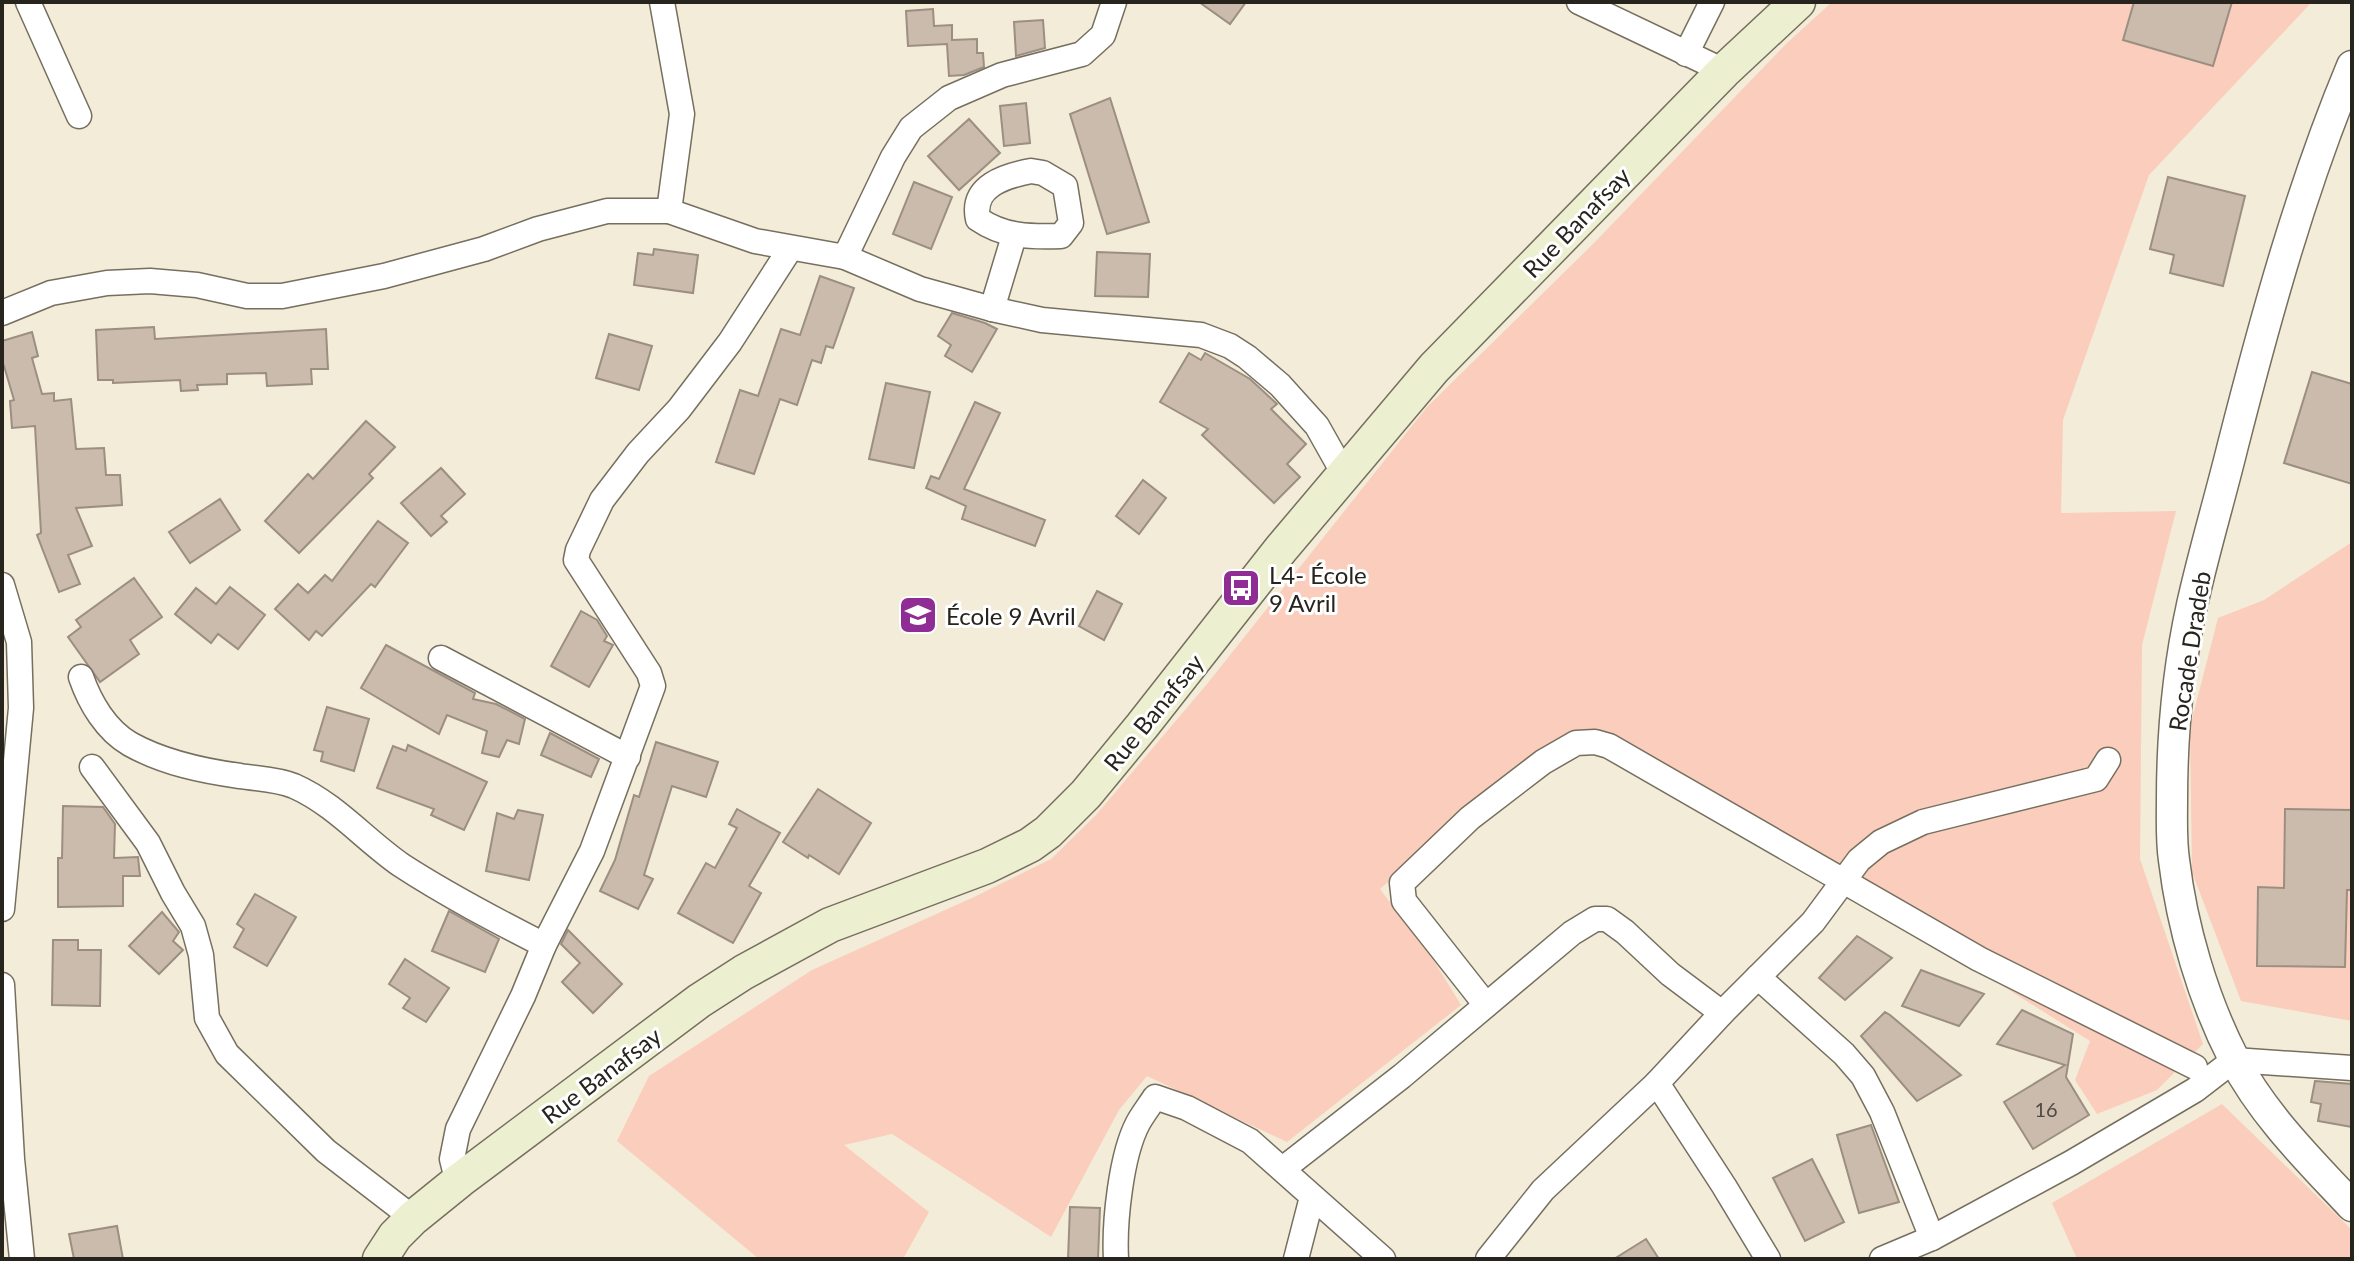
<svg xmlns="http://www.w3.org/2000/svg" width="2354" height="1261" viewBox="0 0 2354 1261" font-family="Lato,sans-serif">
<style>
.green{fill:#fbcdbc}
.building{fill:#cabbad;stroke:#9c8e80;stroke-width:2}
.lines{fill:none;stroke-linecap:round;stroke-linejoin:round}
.minor-casing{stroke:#766f5f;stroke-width:27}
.tertiary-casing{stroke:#766f5f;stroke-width:33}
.secondary-casing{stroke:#766f5f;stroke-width:37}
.minor{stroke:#fff;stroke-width:24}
.tertiary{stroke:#fff;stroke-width:30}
.secondary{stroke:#ecefd0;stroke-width:34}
.labels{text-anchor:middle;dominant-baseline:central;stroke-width:6;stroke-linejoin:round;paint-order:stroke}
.number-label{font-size:20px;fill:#504a41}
.street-label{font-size:24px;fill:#27241d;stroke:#fff}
.poi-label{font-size:24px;fill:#27241d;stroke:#fff;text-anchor:start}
</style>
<rect width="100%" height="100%" fill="#f3ecd9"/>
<g class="green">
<path d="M1832,2h480l-163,173 -86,245 -2,93 115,-2 -34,134 -2,214 63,185 -46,46 -60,24 -22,-34 15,-39 -495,-312 -64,27 -151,133 54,72 27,44 -174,137 -140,-66 -28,34 -68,127 -159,-103 -48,11 85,67 -26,47h-144l-142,-118 32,-65 163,-106 162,-73 77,-38 45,-44 111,-131 220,-277 166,-163 193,-200z"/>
<path d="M2352,542v479l-111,-20 -49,-129 -2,-145 28,-109 46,-18z"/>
<path d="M2222,1104l130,126v29h-275l-25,-56z"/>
</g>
<g class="building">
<path d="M1199,2h47l-16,22z"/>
<path d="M2134,2h98l-19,64 -90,-26z"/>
<path d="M933,9l1,17 18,-1v15l25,-1v14h6l1,14 -20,8 -15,1 -2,-32 -39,2 -2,-35z"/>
<path d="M1043,20l2,28 -29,8 -2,-34z"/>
<path d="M1110,98l39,124 -42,12 -37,-120z"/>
<path d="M1026,103l4,40 -26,3 -4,-40z"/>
<path d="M969,119l31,34 -41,37 -31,-34z"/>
<path d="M2168,177l77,19 -22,90 -53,-13 4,-18 -24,-6z"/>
<path d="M914,182l38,15 -21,52 -38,-15z"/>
<path d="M654,249l44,6 -5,38 -59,-8 4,-32 15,2z"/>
<path d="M1097,252l53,2 -2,43 -53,-1z"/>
<path d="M820,276l34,12 -21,60 -7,-2 -5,17 -9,-3 -15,45 -17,-6 -26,75 -38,-12 24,-72 18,6 23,-67 19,6z"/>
<path d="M952,313l33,10 12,6 -25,43 -27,-16 6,-11 -13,-9z"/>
<path d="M154,327l1,12 171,-10 2,40h-17l1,15 -45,2 -1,-13 -39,1v10l-30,1 1,5 -17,1 -1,-11 -67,3v-3h-15l-2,-50z"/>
<path d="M32,332l6,24 -6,2 10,36 12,-1v8l17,-2 5,50 28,-1 2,27h14l2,30 -46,3 16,38 -24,9 12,29 -21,8 -22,-57 4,-2 -6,-107 -23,2 -2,-27 4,-1 -10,-34 -2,1v-26z"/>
<path d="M609,334l43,12 -13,44 -43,-12z"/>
<path d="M1189,353l12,7 4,-7 45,26 27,25 -6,5 35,35 -19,20 13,13 -26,26 -72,-68 6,-6 -48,-27z"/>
<path d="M2312,372l40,12v100l-68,-21z"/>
<path d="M886,383l44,9 -16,76 -45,-9z"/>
<path d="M975,402l25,11 -36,76 81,31 -10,26 -73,-27 4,-13 -40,-18 5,-12 8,3z"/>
<path d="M366,421l29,26 -26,27 4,4 -74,75 -34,-32 43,-47 5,5z"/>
<path d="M441,468l24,26 -24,22 6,6 -16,14 -30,-33z"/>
<path d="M1143,480l23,18 -27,36 -23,-18z"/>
<path d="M220,499l20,31 -50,33 -21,-31z"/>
<path d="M378,521l30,22 -33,44 -4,-3 -49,52 -6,-5 -7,9 -34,-31 23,-25 10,9 17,-18 7,6z"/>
<path d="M134,578l28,39 -32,23 9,14 -39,28 -32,-45 13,-10 -5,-7z"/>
<path d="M230,587l35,28 -27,34 -20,-15 -7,9 -36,-29 21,-26 20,16z"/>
<path d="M1097,591l25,13 -18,36 -25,-14z"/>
<path d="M581,611l16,9 10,16 -3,5 9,4 -24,42 -38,-21z"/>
<path d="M386,645l89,48 -2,6 23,5 29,15 -6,25 -12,-4 -8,17 -17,-4 5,-22 -40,-16 -8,19 -78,-46z"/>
<path d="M327,707l42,12 -15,52 -33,-10 2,-9 -9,-2z"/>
<path d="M550,733l49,26 -8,18 -50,-22z"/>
<path d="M656,742l62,20 -12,35 -34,-11 -28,89 9,4 -15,30 -38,-18 15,-31 19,-65 5,2z"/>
<path d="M408,745l79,37 -23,48 -33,-15 3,-6 -57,-21 16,-42 13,5z"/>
<path d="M818,789l53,34 -32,51 -30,-19 -1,3 -25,-16z"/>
<path d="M63,806l40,1 12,17 -1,34 24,-1 2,19h-17v30l-65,1v-49h4z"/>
<path d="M737,809l43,24 -31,53 12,7 -28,50 -55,-30 28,-50 9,5 22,-40 -8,-4z"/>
<path d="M2285,809l67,1v80h-5l-2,77 -88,-1 1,-79 26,1z"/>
<path d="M518,810l25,5 -14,65 -43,-9 11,-58 17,6z"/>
<path d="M255,894l41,23 -29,49 -33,-19 10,-18 -7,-5z"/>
<path d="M449,911l50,28 -14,33 -53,-21z"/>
<path d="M162,912l17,20 -6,9 10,9 -24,24 -30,-28z"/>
<path d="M568,930l54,54 -29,29 -31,-31 18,-19 -19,-19z"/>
<path d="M1857,936l35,22 -47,42 -26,-22z"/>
<path d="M53,940h25v10h23l-1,56 -48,-1z"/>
<path d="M405,959l44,29 -23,34 -23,-14 7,-10 -21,-14z"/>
<path d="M1921,970l63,24 -25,32 -57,-20z"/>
<path d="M2022,1010l51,24 -7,43 23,38 -56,34 -29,-47 61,-37 -68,-21z"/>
<path d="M1885,1012l5,3 71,60 -44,26 -56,-65z"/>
<path d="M2315,1081l37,3v43l-34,-6 3,-17 -10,-2z"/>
<path d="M1871,1125l28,77 -40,11 -22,-78z"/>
<path d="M1812,1159l32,63 -39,19 -32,-63z"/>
<path d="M1070,1207l30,1 -2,51h-30z"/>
<path d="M117,1226l6,33h-49l-5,-25z"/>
<path d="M1646,1239l13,20h-45z"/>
</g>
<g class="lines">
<defs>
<g id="minor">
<path d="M28,2l51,114"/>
<path d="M662,2l20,112 -13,97"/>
<path d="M1579,2l145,69"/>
<path d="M1686,54l26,-52"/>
<path d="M1031,171l12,2 22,13 6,37 -10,13c-31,1 -57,1 -83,-17 -7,-33 27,-43 53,-48z"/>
<path d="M845,257l48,-100 18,-29 38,-30 53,-23 80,-21 21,-19 11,-33"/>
<path d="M992,309l22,-73"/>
<path d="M2,313l49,-20 56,-10 43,-2 47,4 50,11h35l102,-20 100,-27 54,-20 69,-18h62l86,30 90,16 75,32 72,20 50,11 159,15 29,11 17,11 33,28 37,41 27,48"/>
<path d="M2,585l17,57 2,66 -19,201"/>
<path d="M441,658l187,99"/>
<path d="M81,677c9,26 25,53 49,67 34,19 73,27 110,32 18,3 37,3 54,10 41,18 71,54 107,79 46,30 94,55 143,80"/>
<path d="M92,767l56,76 25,50 20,33 8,29 6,63 20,36 99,97 87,67"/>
<path d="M1758,977l86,77 19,22 19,36 50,126"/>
<path d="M2,985l10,174 10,100"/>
<path d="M1486,1005l-82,-104 -2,-18 68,-65 73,-56 33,-19 19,-1 14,4 370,213 216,108"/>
<path d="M1657,1083l67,103 44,73"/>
<path d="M1284,1168l118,-92 170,-143 23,-14h12l18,13 45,42 52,39"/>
<path d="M460,1180l-4,-5 -4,-16 6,-30 65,-133 21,-51 48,-94 61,-165 -4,-13 -73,-113 2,-10 24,-50 36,-47 41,-44 51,-67 60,-93"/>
<path d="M1116,1259c-2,-36 5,-104 22,-136 5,-9 12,-18 17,-26l32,11 63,33 133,118"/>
<path d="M1296,1259l16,-62"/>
<path d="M1488,1259l55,-69 114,-107 65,-70 91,-91 46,-62 22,-18 42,-20 173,-43 12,-19"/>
<path d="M1882,1259l50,-21 139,-75 124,-73 39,-30 118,8"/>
</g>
<path id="tertiary" d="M2352,66c-51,122 -86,250 -119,379 -13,53 -29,106 -41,160 -14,64 -20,129 -20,194 0,20 -1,41 2,61 8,67 29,139 60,199 29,56 76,102 118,147"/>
<path id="secondary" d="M380,1259l15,-23 18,-18 47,-38 239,-179 45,-29 86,-47 157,-59 43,-21 18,-13 38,-38 56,-68 139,-177 153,-181 290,-297 74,-69"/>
</defs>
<use href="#minor" class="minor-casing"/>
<use href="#tertiary" class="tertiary-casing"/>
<use href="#secondary" class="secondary-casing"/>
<use href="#minor" class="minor"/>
<use href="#tertiary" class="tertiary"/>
<use href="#secondary" class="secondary"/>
</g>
<defs>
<symbol id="bus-square" viewBox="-11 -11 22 22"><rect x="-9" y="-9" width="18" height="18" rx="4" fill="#902d94" stroke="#fff"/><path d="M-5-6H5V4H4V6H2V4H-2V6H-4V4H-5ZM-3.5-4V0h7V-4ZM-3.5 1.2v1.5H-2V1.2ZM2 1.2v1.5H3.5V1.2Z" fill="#fff"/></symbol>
<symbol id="school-square" viewBox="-11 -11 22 22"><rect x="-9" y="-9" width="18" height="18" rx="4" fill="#902d94" stroke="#fff"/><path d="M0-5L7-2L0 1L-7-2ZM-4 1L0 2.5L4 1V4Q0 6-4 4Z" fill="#fff"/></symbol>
</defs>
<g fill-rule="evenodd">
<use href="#bus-square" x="1219" y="566" width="44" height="44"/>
<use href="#school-square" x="896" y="593" width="44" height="44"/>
</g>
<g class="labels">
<g class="number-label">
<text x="2046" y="1109">16</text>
</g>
<g class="street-label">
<text transform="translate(1576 222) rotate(-46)">Rue Banafsay</text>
<text transform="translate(2189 651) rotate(-81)">Rocade Dradeb</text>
<text transform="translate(1153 712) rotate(-51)">Rue Banafsay</text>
<text transform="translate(601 1075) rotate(-37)">Rue Banafsay</text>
</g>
<g class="poi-label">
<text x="1269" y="574">L4- École<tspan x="1269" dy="28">9 Avril</tspan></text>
<text x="946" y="615">École 9 Avril</text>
</g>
</g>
<rect width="2354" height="1261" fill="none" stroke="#27241d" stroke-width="8"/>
</svg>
